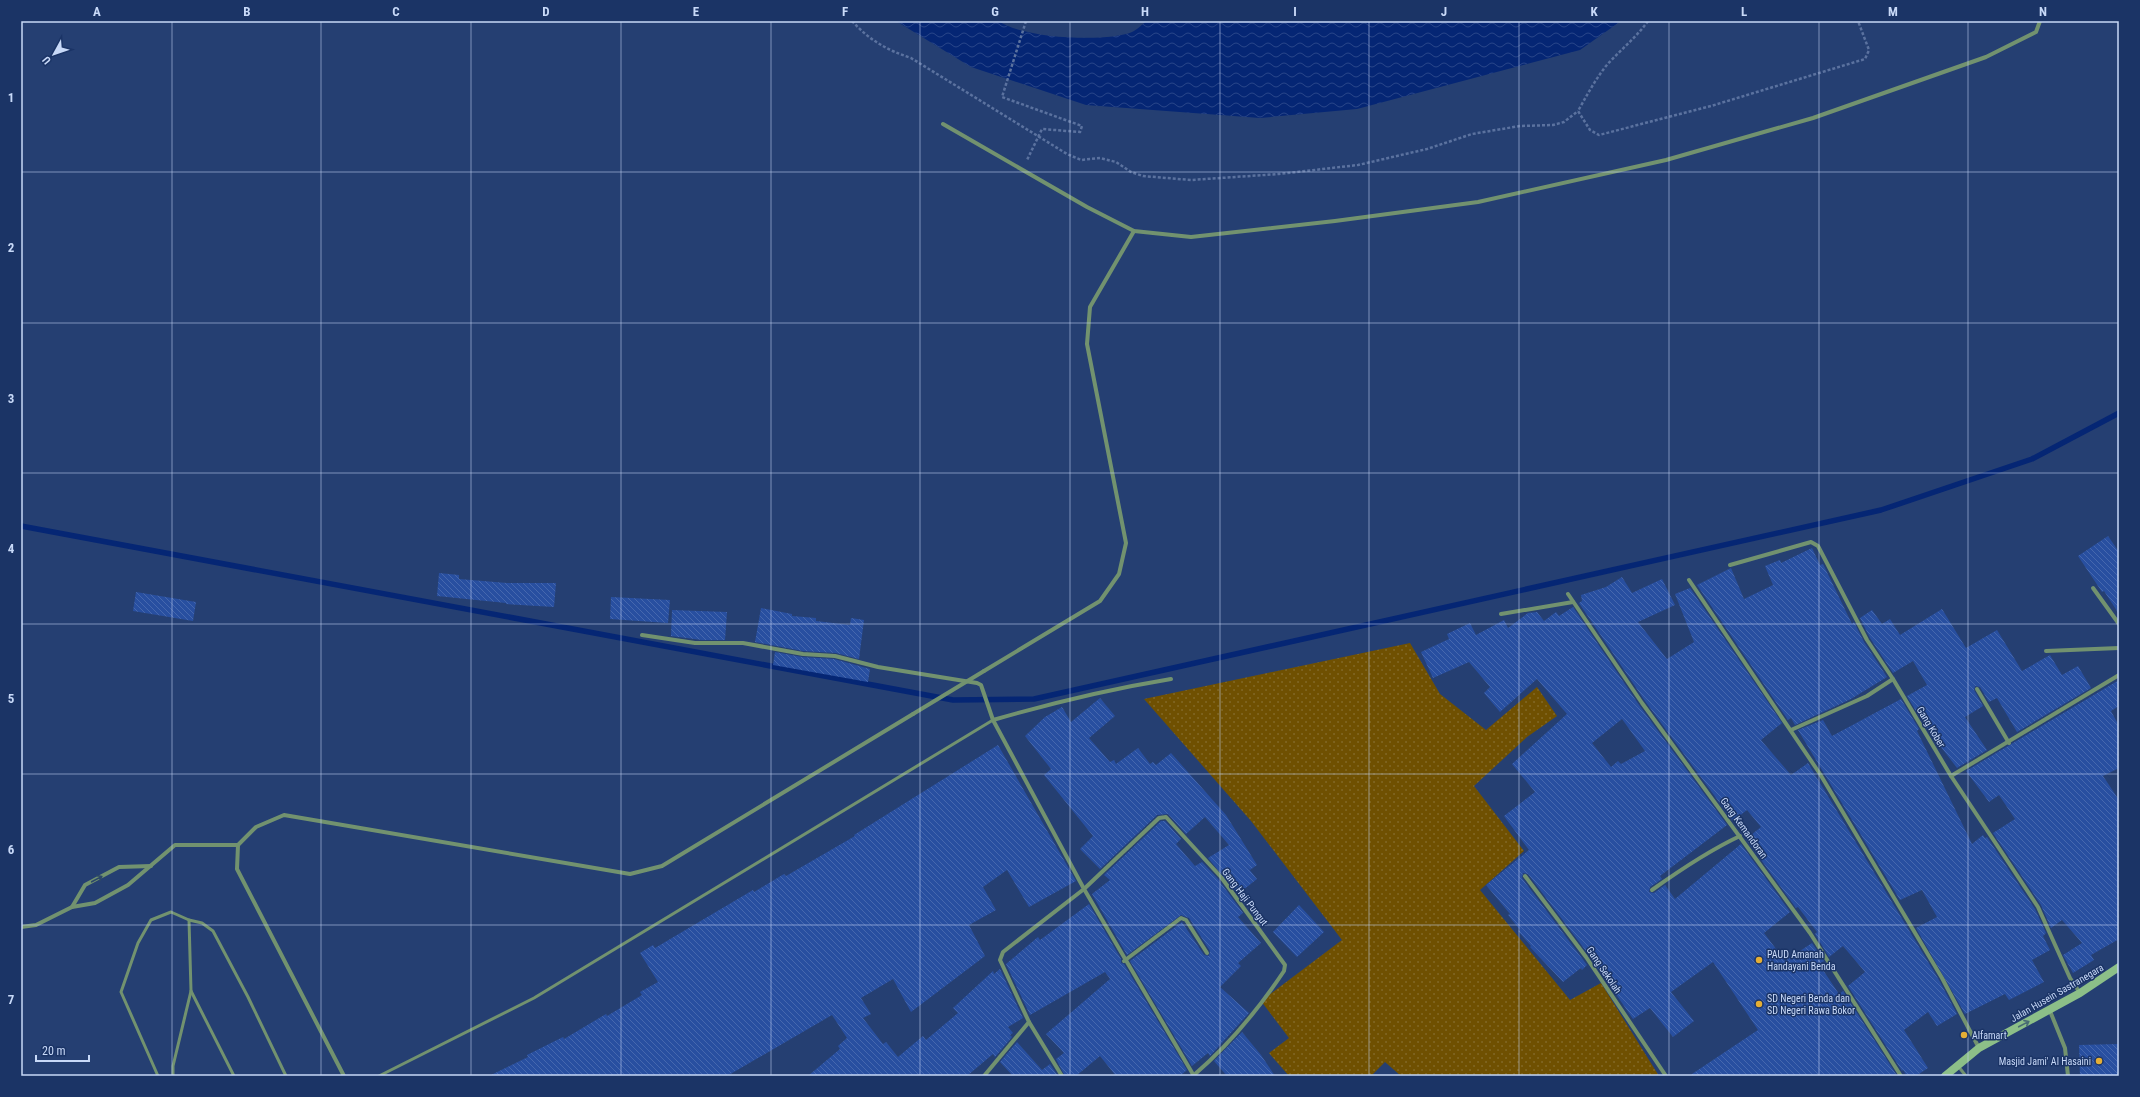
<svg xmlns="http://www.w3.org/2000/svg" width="2140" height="1097" viewBox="0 0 2140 1097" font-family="'Roboto Condensed',sans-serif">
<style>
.grass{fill:url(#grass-dots)}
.water{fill:url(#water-waves)}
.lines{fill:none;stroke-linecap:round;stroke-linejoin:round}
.stream{stroke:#052674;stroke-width:5.5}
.building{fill:url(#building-back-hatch);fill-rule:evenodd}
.path{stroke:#5b729f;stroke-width:2.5;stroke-dasharray:3 2;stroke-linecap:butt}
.lane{stroke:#72926f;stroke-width:3}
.street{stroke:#72926f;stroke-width:4}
.secondary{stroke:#8cbf88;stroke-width:8}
.street-bridge{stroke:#72926f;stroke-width:4}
.oneway{stroke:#2c4768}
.oneway2{stroke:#486c74}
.grid{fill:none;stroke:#c8d9f8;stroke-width:1;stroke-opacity:0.55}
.poi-dot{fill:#e4ae35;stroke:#1b3466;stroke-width:1.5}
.labels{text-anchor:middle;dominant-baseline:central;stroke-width:3;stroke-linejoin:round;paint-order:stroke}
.street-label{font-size:10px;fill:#c8d9f8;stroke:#1b3466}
.poi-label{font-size:10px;fill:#c8d9f8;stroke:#1b3466;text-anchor:start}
.neatline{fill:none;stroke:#c8d9f8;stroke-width:1.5}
.grid-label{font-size:13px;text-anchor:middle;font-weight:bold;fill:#c8d9f8}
</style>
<defs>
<pattern id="grass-dots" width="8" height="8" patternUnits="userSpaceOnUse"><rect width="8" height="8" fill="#6f5001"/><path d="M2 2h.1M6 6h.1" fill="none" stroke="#826927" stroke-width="1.8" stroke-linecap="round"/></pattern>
<pattern id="water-waves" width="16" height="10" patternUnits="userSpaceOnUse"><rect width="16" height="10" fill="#052674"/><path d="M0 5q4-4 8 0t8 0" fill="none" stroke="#284589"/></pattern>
<pattern id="building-back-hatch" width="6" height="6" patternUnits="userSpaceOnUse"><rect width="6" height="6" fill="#284fa0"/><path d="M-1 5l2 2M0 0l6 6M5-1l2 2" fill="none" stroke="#4668ae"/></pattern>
</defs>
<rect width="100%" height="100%" fill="#253f72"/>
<path class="grass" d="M1410,643l30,51 46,36 51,-43 20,29 -30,21 -53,49 50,65 -44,39 90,110 31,-17 58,93h-258l-16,-14 -14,14h-82l-20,-23 20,-15 -28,-37 81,-61 -91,-119 -107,-122z"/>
<path class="water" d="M896,21h103c22,17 107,22 133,11 5,-2 10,-8 15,-11h474l-41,29 -223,59 -97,9 -174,-13 -115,-38z"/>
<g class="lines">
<path class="stream" d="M21,526l932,174 81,-1 847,-189 151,-51 87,-46"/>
</g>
<g class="building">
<path d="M2108,536l11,16v62l-15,-23 -2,1 -24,-36z"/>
<path d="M1812,548l8,17 3,-1 29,60 2,-2 10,20 23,35 -36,22 -56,26 -4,-7 -3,2 -91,-135 34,-17 13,31 29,-14 -8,-19 15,-6 1,3z"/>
<path d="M439,573l20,2v4l48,4h49l-2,24 -48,-3v-1l-69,-7z"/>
<path d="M1622,577l10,16 30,-14 13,26 -37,17 29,37 27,-17 -19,-48 15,-6 92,135 -21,17 30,35 17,-12 131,217 18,34 -20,12 -9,-14 -24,18 24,38 -12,8h-9l-4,-6 -1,1 -54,-85 17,-14 -22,-26 -14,11 -14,-23 2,-2 -19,-25 -2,1 -50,-69 15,-12 -14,-17 -14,11 -88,-120 -66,-98 3,-2 -1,-6 25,-8z"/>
<path d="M136,592l60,10 -3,19 -60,-10z"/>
<path d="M611,597l59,3 -2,23 -58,-4z"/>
<path d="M1573,607l66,98 88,120 -67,51 2,3 -12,8 -1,5 5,1 11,-8 10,14 66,-55 49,68 -26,21 21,28 27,-18 12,18 -5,3 20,30 4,-3 53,83 -3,2h-204l69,-46 -45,-68 -42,30 23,29 -21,16 -23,-29 -17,11 -44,-64 -61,-81 -5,-1 -1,5 65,87 -5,5 -1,-2 -18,14 -33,-35 1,-1 -13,-15 2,-1 -12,-15 2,-1 -24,-29 43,-35 -25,-34 31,-24 -23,-28 55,-50 -30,-35 -37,33 -16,-19 6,-6 -21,-25 -36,16 -12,-26 28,-13 -2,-5 23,-11 6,12 28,-15 4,8 20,-15 9,-1 7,9 12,-9 3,4zM1622,719l23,32 -24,13 -3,-3 -7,6 -19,-24z"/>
<path d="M761,608l31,6v2l24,2v3l34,4 1,-7 13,2 -5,39 -23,-6 -33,-2 -48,-9z"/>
<path d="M1942,609l24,39 31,-18 25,41 28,-16 12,20 16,-9 13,22 -74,44 -20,-34 -8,4 -9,-15 -5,-1 -1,4 9,16 -18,11 22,33 -30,18 -32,-42 -18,-30 20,-11 -14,-24 -20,12 -23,-35 -10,-20 12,-8 10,14 8,-5 10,16z"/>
<path d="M672,610l55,2 -2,28h-23l-31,-4z"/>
<path d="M775,652l27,5 32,2 36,10 -2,13 -95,-17z"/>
<path d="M2119,680v26l-8,5 8,15v42l-16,8 16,24v139l-28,16 3,5 -21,13 -10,-18 19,-12 -20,-23 -11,8 -10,-23 -48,-72 22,-14 -16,-24 -10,7 -23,-31z"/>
<path d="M1100,698l15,18 -26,22 21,24 4,-2 2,4 22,-16 12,16 3,-2 3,3 15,-12 55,62 31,50 -7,5 -6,-7 13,16 -19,15 -30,-36 21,-13 -24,-28 -19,17 -18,-20 -11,1 -57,54 -20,-20 13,-13 -49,-61 7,-6 -26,-33 20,-19 17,-10 9,15z"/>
<path d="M1901,699l18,30 -2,2 55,113 11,-9 2,3 2,-1 48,72 11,24 -3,3 7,14 -18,10 12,22 -35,18 -4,-6 -40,20 -49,-86 21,-11 -15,-27 -22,10 -102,-170 25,-10 9,16z"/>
<path d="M998,745l78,136 -47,26 -22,-37 -24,17 13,23 -27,15 16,31 -74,56 -18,-33 -32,19 10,16 -8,4 20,26 3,-2 12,15 25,-21 3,4 32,-27 -5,-5 40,-37 1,3 6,-5 23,49 -15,9 5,6 -3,2 2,2 -17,20 -2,-3 -26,22h-159l32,-27 -2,-3 9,-8 -15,-23 -105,61h-238l39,-19 -1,-2 36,-18 1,2 42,-25 1,2 35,-21 -2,-3 18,-10 -18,-29 13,-8 2,3 98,-58 1,2 30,-18 2,2 69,-40 -1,-1z"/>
<path d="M1161,821h4l16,18 -5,5 19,22 7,-4 16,17 25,34 -5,4 23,26 -23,20 3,3 -21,21 29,26 -39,43 -2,-3 -16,13 -62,-105 52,-39 22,33 5,1 1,-5 -21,-33 -8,-3 -54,40 -35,-61 18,-14 -6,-5z"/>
<path d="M1089,904l32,55v4l3,1 63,106 -7,6h-64l-16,-20 -24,20h-11l-9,-17 8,-6 -18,-19 64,-55 -5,-7 -75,43 -24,-51 32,-27 2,3z"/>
<path d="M1299,905l25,27 -27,25 -24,-25z"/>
<path d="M1242,1032l19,23 14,21h-48l-13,-15z"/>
<path d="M1017,1042l25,28 8,-6 8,12h-45l-13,-14z"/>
<path d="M2119,1044v32h-39l-1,-31z"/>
</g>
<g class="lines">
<g class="path">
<path d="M852,21c17,19 35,29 59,37l156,96 14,6 19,-2 16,4 15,10 12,4 48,4 88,-6 79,-9 69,-16 45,-15 48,-8 33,-1 11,-3 14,-11"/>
<path d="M1026,21l-24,76 80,29 -2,6 -38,-3 -15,31"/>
<path d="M1648,21c-12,17 -28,29 -42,45 -11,14 -19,29 -28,45l12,19 9,5 112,-29 154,-47 4,-9 -11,-29"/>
</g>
<g class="lane">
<path d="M189,920l13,3 11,8 35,66 38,79"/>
<path d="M191,991l43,85"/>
<path d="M1958,1066l8,10"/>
<path d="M158,1076l-37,-84 17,-49 13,-23 20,-8 18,8 2,71 -18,75v10"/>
<path d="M379,1076l155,-78 459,-278"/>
</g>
<g class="street">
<path d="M943,124l144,83 47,24 57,6 144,-16 143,-19 188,-42 147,-42 173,-61 50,-25 4,-11"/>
<path d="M1730,565l81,-23 7,4 49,94 26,39 58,97 87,131 32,71 10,15"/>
<path d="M1689,580l131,194 122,204 37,70"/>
<path d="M2093,588l26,36"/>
<path d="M1568,594l74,109 168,230 91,143"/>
<path d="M1501,614l72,-12"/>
<path d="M642,635l53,8h48l60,11 32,2 43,11 99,16 4,2 12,35 91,169 -81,63 -3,8 29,62 33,54"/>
<path d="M2046,651l73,-3"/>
<path d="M984,671l116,-70 19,-27 7,-31 -39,-199 3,-37 44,-76"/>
<path d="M1977,689l32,54"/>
<path d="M993,720c59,-17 117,-31 178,-41"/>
<path d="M1791,730l76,-34 26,-17"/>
<path d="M1951,776l168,-101"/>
<path d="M1525,876l61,81 80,119"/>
<path d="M1652,890c28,-20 56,-39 88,-54"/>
<path d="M72,907l13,-22 34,-18 32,-1"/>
<path d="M21,927l15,-2 36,-18 23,-4 33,-18 47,-40h63"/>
<path d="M1124,961l57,-43 5,2 21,33"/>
<path d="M2050,1011l15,37 3,28"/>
<path d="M344,1076l-107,-207 1,-24 18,-18 28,-12 346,59 32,-8 251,-152"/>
<path d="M984,1076l45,-54"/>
<path d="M1194,1076l-110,-187 75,-71 7,-1 55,60 64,88 -1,6c-26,39 -54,73 -90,104"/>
</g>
<path class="secondary" d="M1945,1076l34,-28 101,-55 39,-26"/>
<path class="street-bridge" d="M913,714l71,-43"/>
</g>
<defs><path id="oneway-shaft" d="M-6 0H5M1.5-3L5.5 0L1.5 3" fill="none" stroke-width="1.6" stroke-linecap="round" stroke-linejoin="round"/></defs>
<use class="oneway" href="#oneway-shaft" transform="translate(97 879) rotate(-28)"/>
<use class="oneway2" href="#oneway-shaft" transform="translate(2024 1024) rotate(-28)"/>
<path class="grid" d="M172,21v1055M321,21v1055M471,21v1055M621,21v1055M771,21v1055M920,21v1055M1070,21v1055M1220,21v1055M1369,21v1055M1519,21v1055M1669,21v1055M1819,21v1055M1968,21v1055M21,172h2098M21,323h2098M21,473h2098M21,624h2098M21,774h2098M21,925h2098"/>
<g class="poi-dot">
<circle cx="1759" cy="960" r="4"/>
<circle cx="1759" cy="1004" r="4"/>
<circle cx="1964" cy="1035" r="4"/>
<circle cx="2099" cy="1061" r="4"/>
</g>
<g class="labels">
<g class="street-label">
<text transform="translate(1931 727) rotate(59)">Gang Kober</text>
<text transform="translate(1744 828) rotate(54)">Gang Kemandoran</text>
<text transform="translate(1245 897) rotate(53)">Gang Haji Pungut</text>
<text transform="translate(1604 970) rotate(56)">Gang Sekolah</text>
<text transform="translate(2057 993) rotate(-30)">Jalan Husein Sastranegara</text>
</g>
<g class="poi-label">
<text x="1767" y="954">PAUD Amanah<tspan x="1767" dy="12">Handayani Benda</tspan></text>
<text x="1767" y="998">SD Negeri Benda dan<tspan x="1767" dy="12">SD Negeri Rawa Bokor</tspan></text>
<text x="1972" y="1035">Alfamart</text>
<text x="2091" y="1061" text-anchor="end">Masjid Jami' Al Hasaini</text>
</g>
</g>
<rect width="2140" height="1097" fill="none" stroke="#1b3466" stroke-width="44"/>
<g transform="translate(54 54) rotate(230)" stroke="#1b3466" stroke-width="3" paint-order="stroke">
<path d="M0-3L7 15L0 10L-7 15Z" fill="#c8d9f8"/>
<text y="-6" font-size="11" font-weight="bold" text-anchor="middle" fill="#c8d9f8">U</text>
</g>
<path d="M36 1055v6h53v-6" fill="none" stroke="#c8d9f8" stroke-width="2"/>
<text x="42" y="1055" font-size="12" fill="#c8d9f8" stroke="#1b3466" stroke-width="3" paint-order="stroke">20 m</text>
<rect x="22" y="22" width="2096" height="1053" class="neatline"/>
<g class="grid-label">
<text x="97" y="16">A</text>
<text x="247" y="16">B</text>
<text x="396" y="16">C</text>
<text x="546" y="16">D</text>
<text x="696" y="16">E</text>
<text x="845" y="16">F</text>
<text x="995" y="16">G</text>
<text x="1145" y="16">H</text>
<text x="1295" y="16">I</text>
<text x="1444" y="16">J</text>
<text x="1594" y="16">K</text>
<text x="1744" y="16">L</text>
<text x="1893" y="16">M</text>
<text x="2043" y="16">N</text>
<text x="11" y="102">1</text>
<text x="11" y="252">2</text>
<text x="11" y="403">3</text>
<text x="11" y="553">4</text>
<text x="11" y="703">5</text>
<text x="11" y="854">6</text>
<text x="11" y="1004">7</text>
</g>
</svg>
